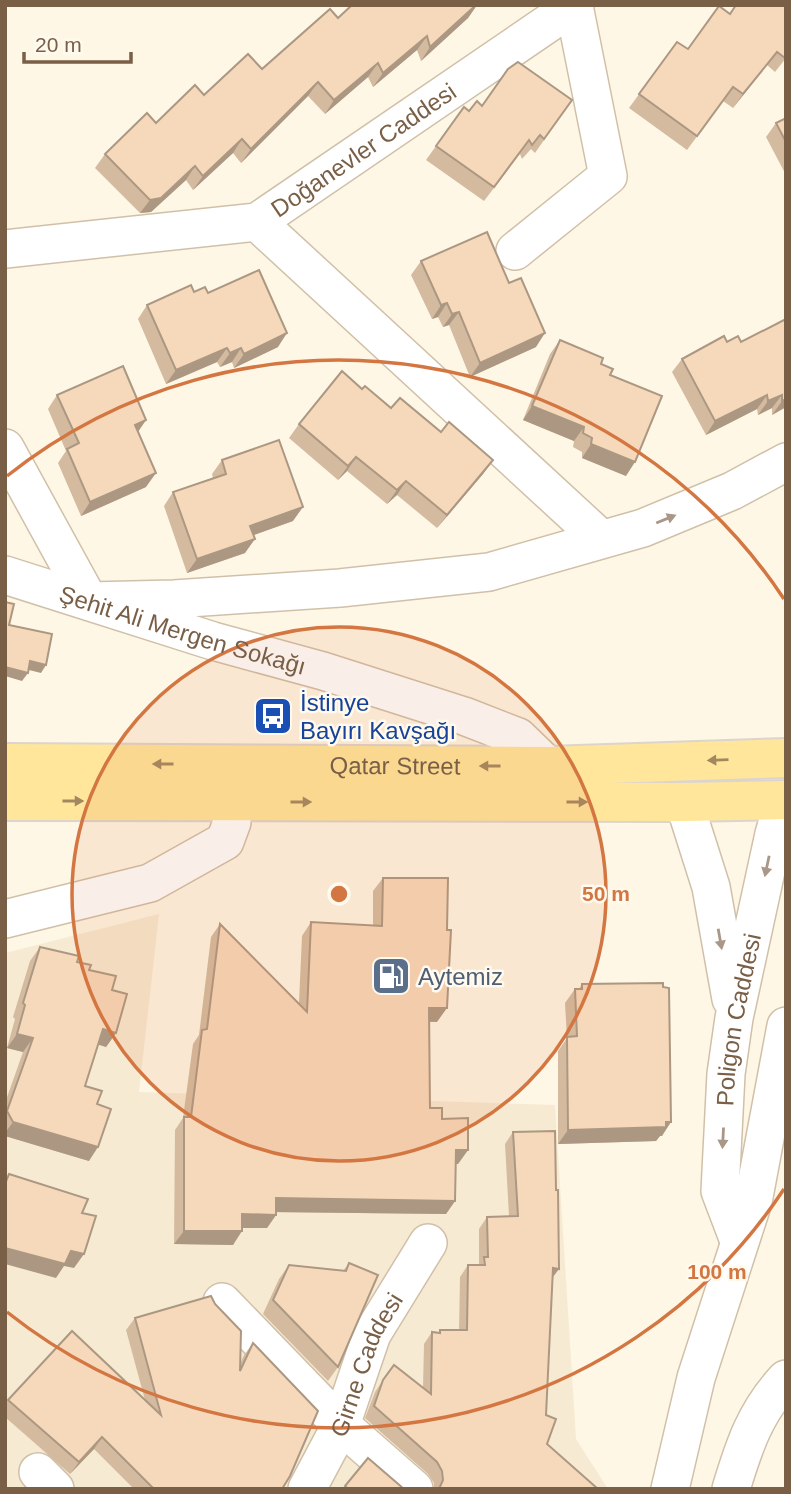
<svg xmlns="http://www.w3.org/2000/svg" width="791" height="1494" viewBox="0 0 791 1494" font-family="Helvetica,sans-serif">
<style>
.residential{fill:#f7ead2}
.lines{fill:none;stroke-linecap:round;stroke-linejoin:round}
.minor-casing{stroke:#d1c0a9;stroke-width:40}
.major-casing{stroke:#dcd5cf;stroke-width:42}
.minor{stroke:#fff;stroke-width:37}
.major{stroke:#ffe69b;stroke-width:38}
.wall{fill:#d4bba0}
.shaded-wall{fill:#ac9882}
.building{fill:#f6d9ba;stroke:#ac9882;stroke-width:2}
.oneway{fill:#a99787}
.oneway2{fill:#a28860}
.ring{fill:none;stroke:#d47641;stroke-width:3.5}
.labels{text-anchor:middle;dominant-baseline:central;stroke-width:5;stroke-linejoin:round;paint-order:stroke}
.street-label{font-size:24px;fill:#7a5f47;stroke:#fffaed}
.transit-label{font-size:24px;fill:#164399;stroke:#fffaed;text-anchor:start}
.service-label{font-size:24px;fill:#4e5e75;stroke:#fffaed;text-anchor:start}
.centre{fill:#d47641;stroke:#fffaed;stroke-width:3.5}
.ring-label{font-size:21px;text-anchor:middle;font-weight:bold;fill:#d47641;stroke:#fffaed;stroke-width:5;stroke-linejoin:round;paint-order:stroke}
</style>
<rect width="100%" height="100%" fill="#fef7e5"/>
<path class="residential" d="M159,914l-20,178 416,13 21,334 32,50h-603v-536z"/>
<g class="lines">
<defs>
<g id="minor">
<path d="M257,222l344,317"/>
<path id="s1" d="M5,249l252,-27 318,-217"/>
<path d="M515,251l93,-75 -34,-170"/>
<path d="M5,448l84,153 85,-2 166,-11 149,-16 154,-44 89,-37 54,-29"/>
<path id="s2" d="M5,575l208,66 110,30 141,45 54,21 30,29"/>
<path d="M684,802l27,85 20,112"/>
<path d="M5,919l145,-36 75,-42 7,-19v-20"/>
<path id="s3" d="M739,1241l-19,-50 6,-117 8,-56 40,-184 10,-34"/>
<path d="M222,1302l119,123 73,64"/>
<path d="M38,1472l17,17"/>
<path id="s4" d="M307,1489l34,-64 31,-91 56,-91"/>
<path d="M670,1489l26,-111 57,-176 33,-176"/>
<path d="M731,1489c13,-43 24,-77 55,-110"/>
</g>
<g id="major">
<path id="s5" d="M5,763l543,3 238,-8"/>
<path d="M5,801l679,1 102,-2"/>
</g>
</defs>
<use href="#minor" class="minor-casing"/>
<use href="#major" class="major-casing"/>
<use href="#minor" class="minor"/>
<use href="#major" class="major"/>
</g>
<g class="wall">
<path d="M477,5l-9,13 -47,43 -4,-11 -44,37 -5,-10 -43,37 -17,-18 -67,67 -8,-10 -40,37 -7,-10 -35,32 -11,1 -45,-45 10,-14 99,-59 58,-26 76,-51z"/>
<path d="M730,14l56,44 -11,14 -8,-7 -34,43 -10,-7 -36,49 -58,-42 48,-66 11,7z"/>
<path d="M572,100l-37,53 -4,-4 -9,10 -2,-5 -36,47 -58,-41 38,-53 5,4 13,-5z"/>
<path d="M786,118v57l-20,-38 10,-14z"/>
<path d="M421,261l115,86 -66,30 -21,-52 -6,2 -5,-10 -6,2 -21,-44z"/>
<path d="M194,292l14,1 70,54 -44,21 -2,-6 -12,5 -3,-5 -51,22 -28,-65 9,-14z"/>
<path d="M786,319v88l-14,8v-7l-14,7 -1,-6 -51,26 -34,-63 10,-13 45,-17h14z"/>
<path d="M560,340l41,24 9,11 16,101 -44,-18v-6l-9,-5 1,-6 -51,-21 27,-66z"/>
<path d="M362,389l29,19 50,24 52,28 -10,14 -46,54 -40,-33 -10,9 -40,-33 -9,9 -49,-42 10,-14z"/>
<path d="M57,395l89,25 -8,12 8,55 -65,29 -23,-53 8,-12 -18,-42z"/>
<path d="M222,460l71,61 -40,14 -8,18 -58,20 -23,-67 9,-14 40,-14 -1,-4z"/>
<path d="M383,878l54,144h-8l1,86 12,11 26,31 -10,14h-2l-1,37 -9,13 -170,-2v3l-9,13h-25l-9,17 -59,-1 1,-114 8,-12 10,-74 6,-9 12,-98 9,-13 79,79 3,-67 9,-14 62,4v-35z"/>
<path d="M40,947l37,15 35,28 4,43 -10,14 -8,-3 -13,42 12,18 -8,57 -84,-25v-33l18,-51 -16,-4 8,-29 -2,-2 17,-56z"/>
<path d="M582,984l80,152h-2l-4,5 -98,3v-93l9,-13 -2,-35 10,-14h4z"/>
<path d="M513,1132l40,145 -7,138 1,29 51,45h-164v-6l-6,-9 -63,-56 10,-26 8,-12 40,8 1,-44 8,-12 6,1 2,-3h19l1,-53 8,-12 11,-1v-35l8,-12 22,-1 -4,-72z"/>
<path d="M349,1263l-11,104 -10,14 -65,-67 16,-35 10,-14 54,6z"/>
<path d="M135,1318l105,46 4,-9 9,-12 29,146h-148l-40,-40 -24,25 -65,-57v-14l3,-3h137l-19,-70z"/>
</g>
<g class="shaded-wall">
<path d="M477,5l-9,13 -47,43 9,-14z"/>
<path d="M427,36l-10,14 -44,37 10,-14z"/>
<path d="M777,52l-10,13 -34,43 10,-14z"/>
<path d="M378,63l-10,14 -43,37 9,-14z"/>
<path d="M318,82l-10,14 -67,67 10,-14z"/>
<path d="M242,139l-9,14 -40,37 10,-14z"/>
<path d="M195,166l-9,14 -35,32 -11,1 10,-13z"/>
<path d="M447,303l-9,14 -6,2 9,-14z"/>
<path d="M459,312l-10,13 -6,2 9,-13z"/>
<path d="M287,333l-9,14 -44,21 10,-14z"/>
<path d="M545,333l-9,14 -66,30 10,-14z"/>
<path d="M227,348l-10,14 -51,22 10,-14z"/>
<path d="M241,348l-9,14 -12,5 10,-14z"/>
<path d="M767,395l-10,14 -51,26 9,-14z"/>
<path d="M782,395l-10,13 -14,7 10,-14z"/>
<path d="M786,399v8l-14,8 10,-14z"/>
<path d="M532,406l52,21 -10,14 -51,-21z"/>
<path d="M146,420l-9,13 -2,-8z"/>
<path d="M591,444l44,18 -9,14 -44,-18z"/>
<path d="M356,457l-9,14 -9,9 10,-14z"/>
<path d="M493,460l-10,14 -46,54 10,-13z"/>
<path d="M156,473l-10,14 -65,29 9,-14z"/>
<path d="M406,481l-9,14 -10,9 10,-14z"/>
<path d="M303,507l-10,14 -53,19 10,-14z"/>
<path d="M255,539l-10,14 -58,20 10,-14z"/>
<path d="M30,661l16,4 -5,8 -16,-4z"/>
<path d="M5,667l23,6 -6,8 -17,-5z"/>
<path d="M429,1008h18l-10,14 -18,-1z"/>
<path d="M103,1029l13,4 -10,14 -13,-4z"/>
<path d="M17,1034l16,4 -10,14 -16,-4z"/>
<path d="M13,1122l85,25 -9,14 -84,-25v-3z"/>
<path d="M666,1122h5l-9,14h-2l-4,5 -98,3 10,-14z"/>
<path d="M456,1150h12l-10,14 -11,-1z"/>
<path d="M276,1198l179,3 -9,13 -179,-2z"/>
<path d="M242,1214l34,1 -9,13h-34z"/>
<path d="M184,1231h58l-9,14 -59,-1z"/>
<path d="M5,1248l66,3 13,3 -10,14 -10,-2 -8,12 -51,-14z"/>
<path d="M553,1268l6,1 -9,12z"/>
<path d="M102,1437l-8,12 -24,25 9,-12z"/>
</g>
<g class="building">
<path d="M352,5h124l-46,42 -3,-11 -44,37 -5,-10 -44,37 -16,-18 -67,67 -9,-10 -39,37 -8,-10 -34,32 -11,2 -45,-46 42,-41 9,10 39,-38 9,10 44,-41 14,15 68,-60 8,9z"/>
<path d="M736,5h50v52l-1,1 -8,-6 -34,42 -10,-7 -36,49 -58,-42 38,-52 11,7 31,-43 11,8z"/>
<path d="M518,62l54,38 -28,39 -4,-4 -8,10 -3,-5 -35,47 -58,-41 28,-39 5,4 8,-10 5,5 26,-37z"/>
<path d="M786,118v24l-10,-19z"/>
<path d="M487,232l22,51 12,-5 24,55 -65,30 -21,-51 -7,2 -5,-11 -6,2 -20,-44z"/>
<path d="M259,270l28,63 -43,21 -3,-6 -11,5 -3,-5 -51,22 -29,-65 44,-20 3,7 11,-5 3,6z"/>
<path d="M786,319v80l-4,2v-6l-14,6 -1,-6 -52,26 -33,-62 42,-23 3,6 11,-6 3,6z"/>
<path d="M560,340l43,18 -2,6 12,5 -3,6 52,21 -27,66 -44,-18 1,-6 -9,-5 1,-6 -52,-21z"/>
<path d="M123,366l23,54 -11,5 21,48 -66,29 -23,-53 12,-6 -22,-48z"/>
<path d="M342,371l20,18 3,-3 26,22 9,-10 41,34 8,-10 44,38 -46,55 -41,-34 -9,9 -41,-33 -8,9 -49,-42z"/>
<path d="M279,440l24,67 -53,19 5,13 -58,20 -24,-67 53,-18 -4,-14z"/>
<path d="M5,602l9,2 -5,21 43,9 -6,31 -16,-4 -2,12 -23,-6z"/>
<path d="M383,878h65l-1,52h4l-4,78h-18l1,100h12v11l26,-1v32h-12l-1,51 -179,-3v17l-34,-1v17h-58v-114h7l11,-87 5,-1 13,-105 87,88 4,-90 71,4z"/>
<path d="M40,947l39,9 -2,6 14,3 -2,5 27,6 -4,14 15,4 -11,39 -13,-4 -18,57 17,5 -5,13 14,5 -13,38 -85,-25 -6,-11 26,-73 -16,-4 8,-29 -2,-2z"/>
<path d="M663,983v4l6,1 2,134h-5v5l-98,3 -1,-93 10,-1 -2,-47h7v-5z"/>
<path d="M555,1131l1,59h2l1,79 -6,-1 -7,147 10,4 -9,25 51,45h-159l4,-9 -1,-9 -5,-9 -63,-56 9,-26 11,-15 37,29 1,-62 8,1v-3h27l1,-65h17l-1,-8h4l-1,-40 31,-1 -5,-84z"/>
<path d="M9,1174l79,25 -6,14 14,3 -12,38 -13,-3 -6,13 -60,-16v-64z"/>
<path d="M349,1263l29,12 -40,92 -65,-67 16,-35 57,6z"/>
<path d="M211,1296l4,8 26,27 -1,40 13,-28 65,68 -28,65 -8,13h-128l-52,-52 -23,25 -71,-62 64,-69 89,84 -26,-97z"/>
<path d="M368,1458l36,31h-56l-3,-3z"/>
</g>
<defs><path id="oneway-solid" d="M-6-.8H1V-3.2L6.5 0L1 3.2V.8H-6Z" transform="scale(1.75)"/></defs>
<g class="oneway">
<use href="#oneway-solid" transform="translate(666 519) rotate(-22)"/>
<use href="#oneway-solid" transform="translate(767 866) rotate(102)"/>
<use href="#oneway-solid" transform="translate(720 939) rotate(80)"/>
<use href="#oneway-solid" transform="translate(723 1138) rotate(93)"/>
</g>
<g class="oneway2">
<use href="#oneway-solid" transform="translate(718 760) rotate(178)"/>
<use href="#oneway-solid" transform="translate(163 764) rotate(-180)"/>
<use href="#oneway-solid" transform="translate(490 766) rotate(-180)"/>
<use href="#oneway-solid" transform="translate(73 801)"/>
<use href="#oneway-solid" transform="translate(301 802)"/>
<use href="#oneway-solid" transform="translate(577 802)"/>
</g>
<circle cx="339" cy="894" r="267" fill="#d47641" fill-opacity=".12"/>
<g class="ring">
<circle cx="339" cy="894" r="267"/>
<path d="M784 1189A534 534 0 0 1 7 1312M7 476A534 534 0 0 1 784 599"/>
</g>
<defs>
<symbol id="bus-square" viewBox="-11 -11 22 22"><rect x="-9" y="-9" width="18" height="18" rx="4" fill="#1a4fb4" stroke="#fffaed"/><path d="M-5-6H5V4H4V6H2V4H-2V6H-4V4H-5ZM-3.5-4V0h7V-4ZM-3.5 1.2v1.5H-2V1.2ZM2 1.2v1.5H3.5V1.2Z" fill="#fff"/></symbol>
<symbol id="fuel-square" viewBox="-11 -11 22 22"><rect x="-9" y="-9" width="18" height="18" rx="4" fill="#5c6f8a" stroke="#fffaed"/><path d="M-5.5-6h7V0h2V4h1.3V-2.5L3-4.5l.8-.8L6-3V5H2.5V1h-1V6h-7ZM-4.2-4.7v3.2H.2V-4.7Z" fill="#fff"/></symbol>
</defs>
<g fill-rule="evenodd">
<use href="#bus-square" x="251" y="694" width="44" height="44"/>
<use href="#fuel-square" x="369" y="954" width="44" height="44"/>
</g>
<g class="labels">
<g class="street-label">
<text stroke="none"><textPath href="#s1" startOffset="382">Doğanevler Caddesi</textPath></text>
<text stroke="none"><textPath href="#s2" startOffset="186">Şehit Ali Mergen Sokağı</textPath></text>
<text stroke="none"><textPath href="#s5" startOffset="390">Qatar Street</textPath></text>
<text stroke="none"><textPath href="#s3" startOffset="226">Poligon Caddesi</textPath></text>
<text stroke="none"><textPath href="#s4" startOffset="138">Girne Caddesi</textPath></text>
</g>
<g class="transit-label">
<text x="300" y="702">İstinye<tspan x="300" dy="28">Bayırı Kavşağı</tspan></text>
</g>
<g class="service-label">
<text x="418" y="976">Aytemiz</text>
</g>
</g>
<circle cx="339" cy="894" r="10" class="centre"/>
<g class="ring-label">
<text x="606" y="901">50 m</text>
<text x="717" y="1279">100 m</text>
</g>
<rect width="791" height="1494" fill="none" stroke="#7a5f47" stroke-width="14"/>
<path d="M24 52v10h107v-10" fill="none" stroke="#7a5f47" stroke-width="3.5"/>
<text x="35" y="52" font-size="21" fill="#7a5f47" stroke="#fffaed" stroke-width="5" paint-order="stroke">20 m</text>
</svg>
